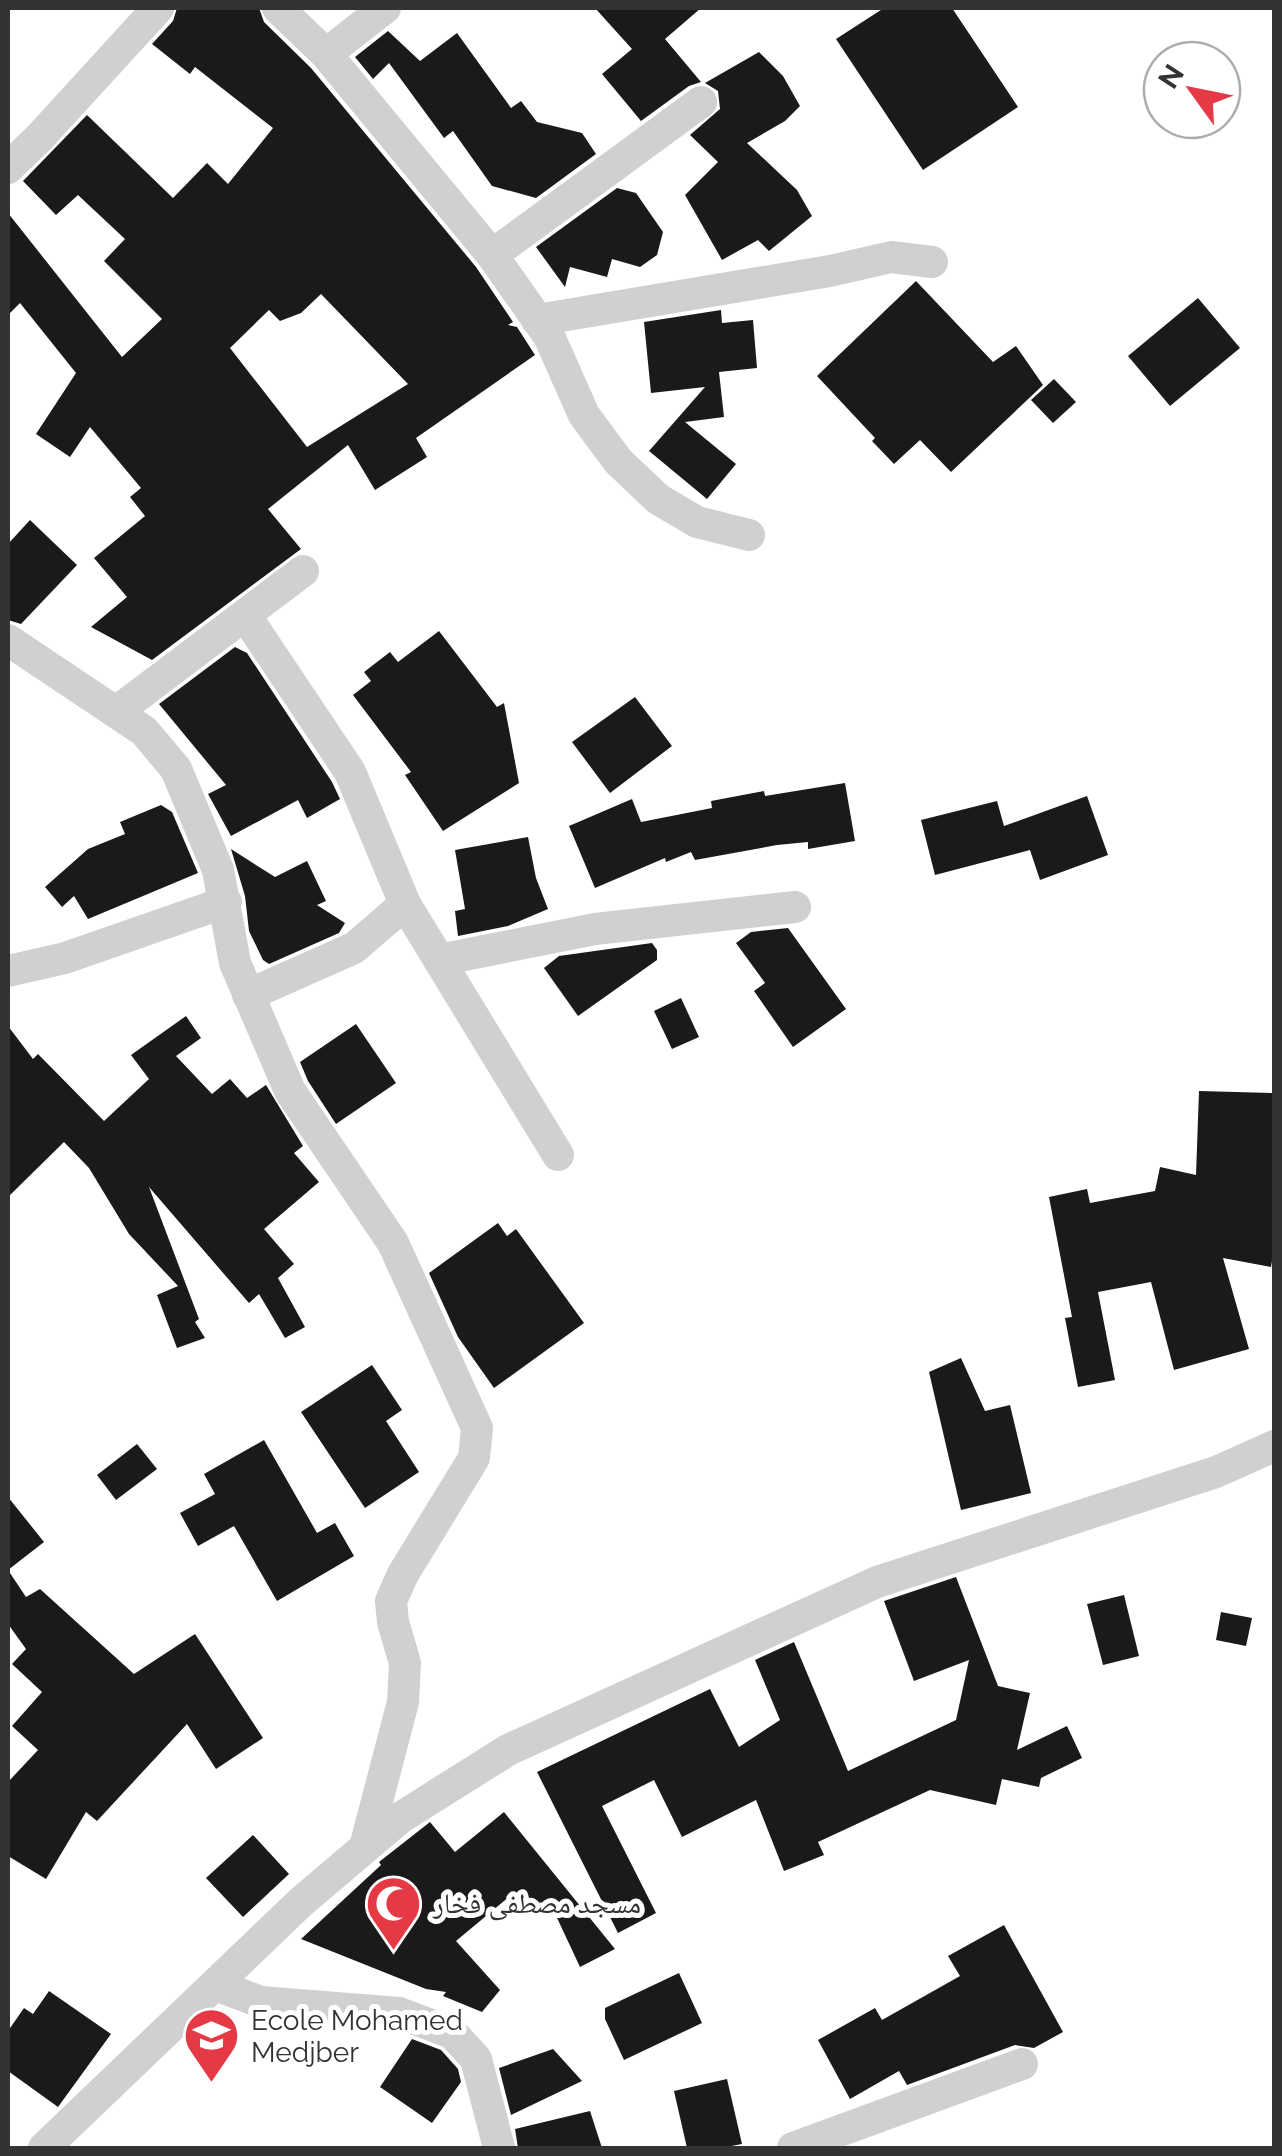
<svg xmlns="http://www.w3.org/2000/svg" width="1282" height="2156" viewBox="0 0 1282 2156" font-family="Raleway,'Noto Naskh Arabic',sans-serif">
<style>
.building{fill:#1a1a1a;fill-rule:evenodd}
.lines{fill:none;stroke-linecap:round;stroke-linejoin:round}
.minor{stroke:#d0d0d0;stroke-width:32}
.labels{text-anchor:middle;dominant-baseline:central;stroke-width:10;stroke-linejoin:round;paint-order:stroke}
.poi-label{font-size:28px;fill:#333;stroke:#fff;text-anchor:start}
</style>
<rect width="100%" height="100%" fill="#fff"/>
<g class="building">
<path d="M177,8h82l5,14 47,46 165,199 37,55 -5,3 9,2 18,28 -119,83 11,19 -52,33 -27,-45 -80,64 33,40 -149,111 -61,-33 36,-30 -33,-39 51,-42 -15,-19 11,-9 -51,-61 -20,30 -34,-23 40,-61 -56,-70 -12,12v-102l114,144 40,-38 -58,-58 21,-22 -47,-44 -22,20 -33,-34 64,-66 86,83 34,-35 21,21 45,-56 -78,-61 -5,7 -38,-30 21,-23zM321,294l87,90 -101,63 -77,-99 39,-38 11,11 21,-8z"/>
<path d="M595,8h106l-36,31 36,43 -12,4 -48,35 -39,-47 30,-25z"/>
<path d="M884,8h68l66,99 -95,63 -87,-131z"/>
<path d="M388,31l32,30 37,-28 54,75 10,-7 16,21 45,11 14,21 -60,44 -44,-12 -39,-55 -9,7 -55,-75 -16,16 -18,-22z"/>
<path d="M759,52l24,24 17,30 -15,15 -38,22 50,47 15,26 -43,35 -11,-11 -36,20 -37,-65 33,-33 -28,-27 30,-26 -2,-18 -13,-8z"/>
<path d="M617,188l19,5 27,39 -6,23 -17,12 -28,-8 -5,18 -37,-10 -5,20 -29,-40z"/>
<path d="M916,281l77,81 23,-16 27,39 -92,87 -31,-32 -26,24 -22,-23 3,-3 -58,-62z"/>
<path d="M1198,298l42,50 -70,58 -42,-50z"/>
<path d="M721,310l1,13 31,-3 4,48 -38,4 5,45 -39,5 51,42 -29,35 -58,-48 56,-64 -54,6 -7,-71z"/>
<path d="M1054,379l22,23 -23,21 -22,-23z"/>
<path d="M30,520l47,45 -56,59 -13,-4v-76z"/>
<path d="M439,631l58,76 7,-4 15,80 -76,48 -38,-56 6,-3 -58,-77 18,-14 -7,-9 26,-20 8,10z"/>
<path d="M235,647l12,6 85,129 8,17 -33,19 -9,-18 -67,36 -23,-42 18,-9 -67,-81z"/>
<path d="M635,697l37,49 -62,47 -38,-51z"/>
<path d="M845,783l10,58 -47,8v-7l-31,3 -82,15 -4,-8 -25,10 -1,-4 -70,30 -26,-62 63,-27 9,23 71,-14 -1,-7 53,-10 1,5z"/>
<path d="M1087,796l21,59 -68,25 -10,-30 -95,25 -14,-55 76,-19 7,25z"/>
<path d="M161,805l11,7 26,61 -110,46 -14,-23 -12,11 -17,-20 43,-38 37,-15 -5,-12z"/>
<path d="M528,837l8,41 12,31 -40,17 -50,10 -3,-25 10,-2 -10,-59z"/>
<path d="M231,849l44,28 32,-16 19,40 -9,4 28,18 -6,10 -70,31 -6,-4 -14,-29 -4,-35z"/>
<path d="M788,928l58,81 -53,38 -39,-56 11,-8 -29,-40 15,-11z"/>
<path d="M652,943l5,7v10l-79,56 -34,-48 15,-12z"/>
<path d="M681,998l18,39 -27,12 -18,-38z"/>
<path d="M186,1016l15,22 -25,18 36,38 18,-15 17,19 19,-13 37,61 -9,7 25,29 -55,47 30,35 -16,14 27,49 -20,11 -26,-44 -10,9 -100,-116 50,132 -4,3 10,16 -28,10 -20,-53 21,-9 -49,-52 -40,-66 -25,-26 -56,55v-171l25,33 5,-5 66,67 45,-42 -18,-24z"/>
<path d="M356,1024l40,59 -60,41 -28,-43 -8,-19z"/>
<path d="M1199,1091l75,2v156l-3,18 -48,-9 26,91 -75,21 -23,-88 -53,10 17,88 -37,7 -13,-69 7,-1 -23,-120 38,-8 3,14 65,-12 5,-24 36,8z"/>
<path d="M498,1223l9,13 9,-7 68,94 -90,65 -36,-51 -29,-64z"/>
<path d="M961,1358l24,53 25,-6 21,88 -70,17 -32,-138z"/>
<path d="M372,1365l30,45 -16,11 33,51 -54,36 -64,-96z"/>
<path d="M264,1440l53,93 18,-10 19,33 -77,45 -43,-75 -36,20 -18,-33 35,-19 -11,-20z"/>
<path d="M137,1444l20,25 -41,31 -19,-25z"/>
<path d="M8,1497l36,45 -36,28 18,27 14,-8 94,85 61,-40 68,104 -47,31 -29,-45 -90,97 -11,-9 -40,67 -38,-23v-74l30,-32 -26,-24 30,-34 -30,-28 14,-15 -18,-25z"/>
<path d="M956,1577l42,109 32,7 -13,57 50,-24 15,32 -41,20 -2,9 -37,-8 -6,26 -66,-15 -112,52 6,13 -40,16 -28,-71 -74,37 -28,-57 -52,26 54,107 -38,20 -81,-161 173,-83 29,58 41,-27 -25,-60 39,-18 54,129 108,-51 13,-60 -55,21 -30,-80z"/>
<path d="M1124,1595l15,61 -36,9 -16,-61z"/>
<path d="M1221,1612l31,6 -6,28 -30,-6z"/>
<path d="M504,1812l111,137 -35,18 -29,-62 -30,12 -11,-21 -54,45 44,49 -18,22 -39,-16 3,-4 -20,-3 -125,-50 80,-74 -2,-3 51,-40 25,30z"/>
<path d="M253,1835l36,39 -46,43 -37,-39z"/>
<path d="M1004,1925l59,107 -29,16 -19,-3 -108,40 -8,-14 -49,28 -32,-59 57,-32 7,12 78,-44 -12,-20z"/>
<path d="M679,1973l23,50 -78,37 -19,-41v-11z"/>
<path d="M49,1991l62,43 -53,73 -50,-36v-40l16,-23 9,6z"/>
<path d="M412,2039l29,11 17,19 3,13 -29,41 -52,-36z"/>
<path d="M553,2049l29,32 -71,34 -12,-47z"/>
<path d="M727,2079l15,65 -21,4h-34l-13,-57z"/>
<path d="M590,2111l12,37h-84l-3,-19z"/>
</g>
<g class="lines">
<g class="minor">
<path d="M278,8l48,46 166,201 57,81 35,79 34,46 40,38 39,23 52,13"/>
<path d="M326,54l59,-46"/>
<path d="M8,168l32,-31 118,-129"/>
<path d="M492,255l209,-153"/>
<path d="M537,320l293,-49 61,-14 41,5"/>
<path d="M245,615l105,157 55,132 153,251"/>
<path d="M8,640l136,91 32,38 42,101 17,93 55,128 103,152 84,185 -3,30 -71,116 -12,27 2,21 12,41 -2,39 -38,145"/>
<path d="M116,712l187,-141"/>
<path d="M439,960l156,-31 200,-22"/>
<path d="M8,971l57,-13 161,-56"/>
<path d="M248,995l106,-47 51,-44"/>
<path d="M215,1985l46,17 138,11 53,20 24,26 23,89"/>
<path d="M44,2148l257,-246 99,-84 108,-68 369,-168 339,-110 58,-26"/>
<path d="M793,2148l229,-84"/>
</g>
</g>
<defs>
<symbol id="mosque-pin" viewBox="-11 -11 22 30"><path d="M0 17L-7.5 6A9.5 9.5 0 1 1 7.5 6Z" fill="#e63946" stroke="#fff"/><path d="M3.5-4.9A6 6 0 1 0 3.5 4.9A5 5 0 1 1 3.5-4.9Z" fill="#fff"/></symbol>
<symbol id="school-pin" viewBox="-11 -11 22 30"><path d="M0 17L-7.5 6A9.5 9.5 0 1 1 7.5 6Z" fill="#e63946" stroke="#fff"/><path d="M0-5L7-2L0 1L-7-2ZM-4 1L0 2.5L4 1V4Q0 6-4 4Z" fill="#fff"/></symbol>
</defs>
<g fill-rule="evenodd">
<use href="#mosque-pin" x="362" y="1872" width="63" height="86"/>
<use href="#school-pin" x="180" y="2004" width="63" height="86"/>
</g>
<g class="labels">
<g class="poi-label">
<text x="433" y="1903">مسجد مصطفى فخار</text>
<text x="251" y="2020">Ecole Mohamed<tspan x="251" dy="32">Medjber</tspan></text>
</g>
</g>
<rect width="1282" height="2156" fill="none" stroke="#333333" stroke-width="20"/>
<g transform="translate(1192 90) rotate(303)"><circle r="48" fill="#ffffff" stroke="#adadad" stroke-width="2.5"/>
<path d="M0-8L18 38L0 25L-18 38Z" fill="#e63946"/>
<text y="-15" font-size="28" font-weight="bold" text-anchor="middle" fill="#333333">N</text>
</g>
</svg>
